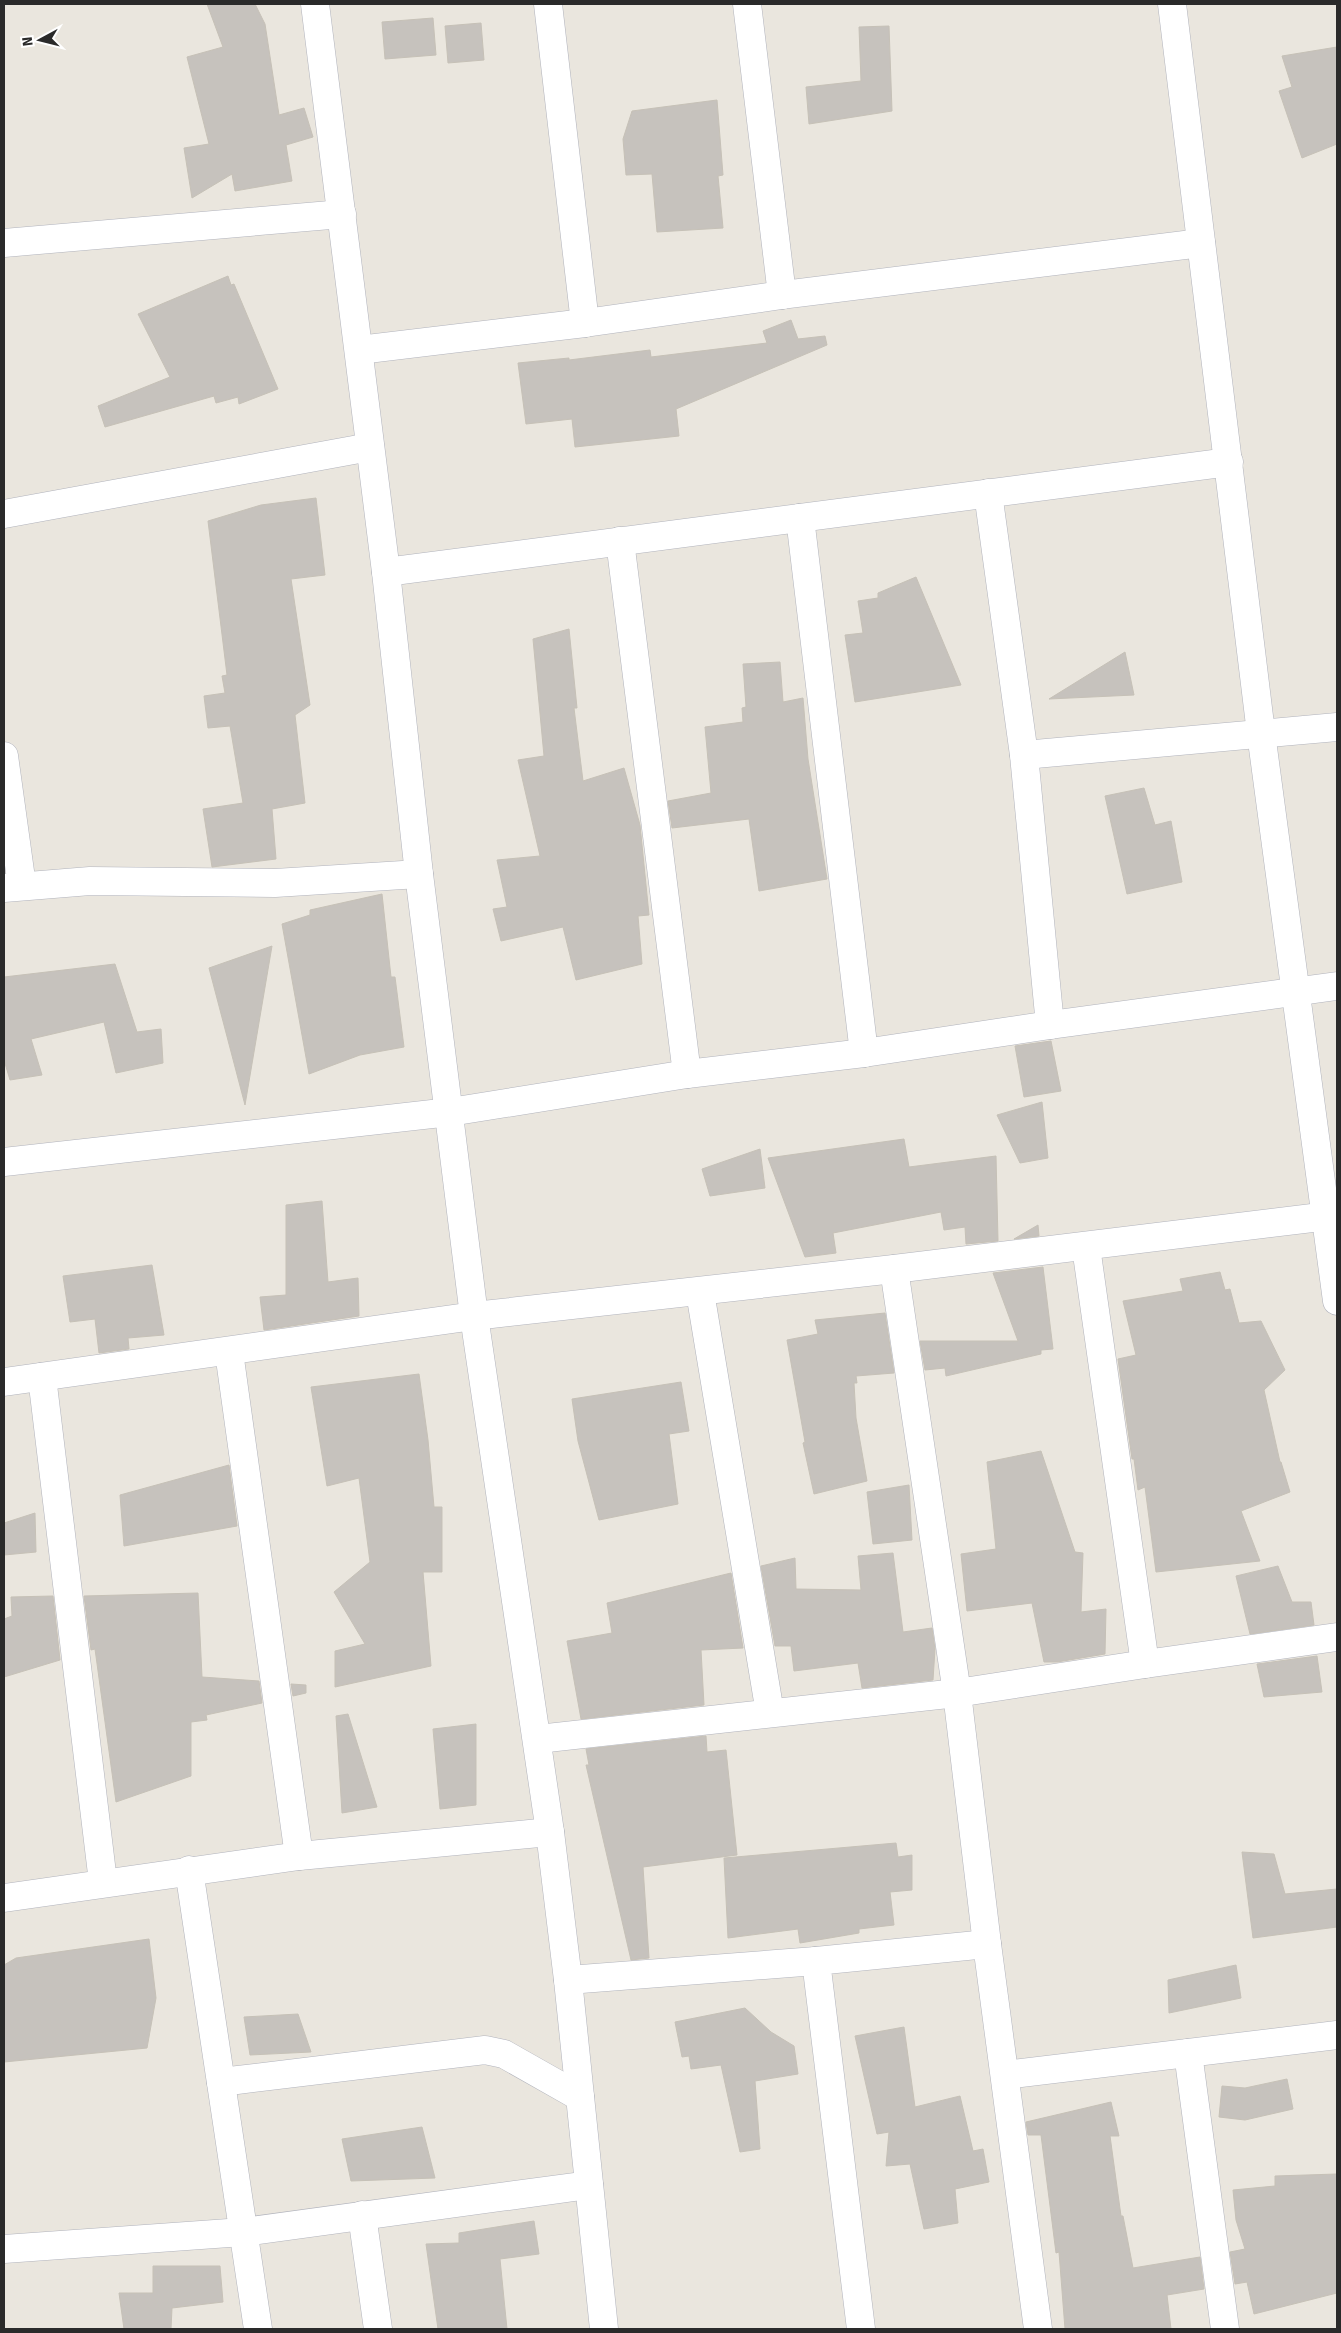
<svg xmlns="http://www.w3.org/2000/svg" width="1341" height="2333" viewBox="0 0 1341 2333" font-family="'Fira Sans',sans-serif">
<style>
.building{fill:#c6c2bd;stroke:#c6c1b7}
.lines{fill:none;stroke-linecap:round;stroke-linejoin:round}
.minor-casing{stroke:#b1b3bc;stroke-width:29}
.minor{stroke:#fff;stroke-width:28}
</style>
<rect width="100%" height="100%" fill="#eae6de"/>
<g class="building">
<path d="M207,4h48l10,20 14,91 25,-7 9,29 -27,8 6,36 -57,10 -3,-17 -40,24 -8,-50 25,-4 -22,-87 36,-10z"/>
<path d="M433,18l3,37 -51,4 -3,-37z"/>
<path d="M481,23l3,37 -36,3 -3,-37z"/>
<path d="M889,26l3,85 -83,13 -3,-37 55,-6 -2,-54z"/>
<path d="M1337,47v97l-35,14 -23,-67 13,-4 -10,-31z"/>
<path d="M717,100l6,75 -5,1 5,52 -66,4 -5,-58 -26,1 -3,-36 9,-28z"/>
<path d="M228,276l3,9 3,-1 44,105 -39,15 -1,-7 -22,6 -2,-7 -109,31 -7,-21 72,-29 -32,-63z"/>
<path d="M791,320l7,19 27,-3 2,9 -151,64 3,27 -104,11 -3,-28 -46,5 -8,-61 51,-5v2l81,-10 1,7 116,-14 -4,-12z"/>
<path d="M316,498l9,77 -34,4 19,126 -15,10 10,88 -33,6 4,50 -64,8 -9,-58 40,-6 -13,-77 -22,2 -4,-32 21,-3 -3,-17 5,-1 -19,-154 53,-16z"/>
<path d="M916,577l45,108 -106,17 -10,-67 18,-2 -5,-32 20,-3v-5z"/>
<path d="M569,629l8,79h-3l9,73 41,-13 16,57 9,90 -11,1 4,48 -66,16 -13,-53 -62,14 -8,-32 14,-2 -10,-47 43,-4 -22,-96 26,-4 -11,-117z"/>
<path d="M1125,652l9,43 -85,4z"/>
<path d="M780,662l3,40 20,-4 5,61 19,120 -68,12 -10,-72 -77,9 -4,-27 43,-8 -6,-66 38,-5 -1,-14 4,-1 -3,-43z"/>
<path d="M1144,788l11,37 16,-4 11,61 -55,12 -22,-98z"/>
<path d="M382,894l9,83h4l9,70 -44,8 -51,19 -27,-150 28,-9v-5z"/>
<path d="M272,946l-27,159 -36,-137z"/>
<path d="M115,964l22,68 24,-3 2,34 -47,10 -12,-51 -73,17 11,36 -32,5 -6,-20v-83z"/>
<path d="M1051,1041l10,50 -37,6 -9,-51z"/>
<path d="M1042,1102l6,56 -28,5 -23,-48z"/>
<path d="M904,1139l5,28 87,-11 2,85 -32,3 -1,-17 -21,3 -3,-18 -108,21 3,20 -31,4 -37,-99z"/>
<path d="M760,1149l5,39 -55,8 -8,-27z"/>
<path d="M322,1201l6,81 30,-4 1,38 -95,14 -4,-33 26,-2v-90z"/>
<path d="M1038,1225l1,11 -25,3z"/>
<path d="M152,1265l12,70 -36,3 1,11 -30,4 -4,-34 -25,3 -7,-46z"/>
<path d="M1043,1267l10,82 -12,1v4l-95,22 -1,-8 -20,2 -5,-29h98l-25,-68z"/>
<path d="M1220,1272l5,18 5,-1 9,34 22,-2 24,49 -21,20 16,72h1l9,30 -49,19 19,50 -104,11 -11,-85 -7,3 -4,-31h-2l-14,-100 18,-4 -13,-54 60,-10 -3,-12z"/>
<path d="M885,1313l9,60 -38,3 1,7h-3l2,35 11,63 -53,13 -11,-51 2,-1 -18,-102 31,-6 -3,-14z"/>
<path d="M419,1374l9,66 6,67h8v65h-19l8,94 -96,21v-36l30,-7 -31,-52 36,-30 -11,-84 -32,8 -16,-99z"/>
<path d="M681,1382l8,49 -20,3 9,70 -79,16 -21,-79 -6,-42z"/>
<path d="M1041,1451l34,101 8,1 -2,59 25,-3 -1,45 -48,8h-13l-12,-59 -65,8 -6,-57 35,-5 -9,-87z"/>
<path d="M229,1465l8,61 -113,20 -4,-51z"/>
<path d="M909,1485l3,55 -39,4 -6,-52z"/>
<path d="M35,1513l1,39 -32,3v-32z"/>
<path d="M893,1553l10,79 29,-4 3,21 -2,31 -71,8 -4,-25 -64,8 -3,-25h-16l-14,-80 34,-8 1,31 65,1 -3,-34z"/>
<path d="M1278,1566l14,36h19l3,23 -64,9 -14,-58z"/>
<path d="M731,1573l12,75 -42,2 3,55 -123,14 -14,-78 45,-8 -5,-30z"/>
<path d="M198,1593l4,84 57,4 3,22 -56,12 1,5 -16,2v54l-75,26 -21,-153 -4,1 -7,-54z"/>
<path d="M53,1596l7,64 -56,17v-58l8,-3 -1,-19z"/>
<path d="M1317,1656l5,36 -58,5 -7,-33z"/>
<path d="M291,1684l15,1v8l-13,3z"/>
<path d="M348,1714l29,93 -35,6 -6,-97z"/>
<path d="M476,1724v81l-36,4 -7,-80z"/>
<path d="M706,1736l1,16 19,-2 11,105 -94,12 6,91 -18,2 -45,-195h3l-3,-16z"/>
<path d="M896,1843l2,14 14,-2v35l-22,2 4,33 -35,4v4l-59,10 -2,-14 -70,9 -4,-80z"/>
<path d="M1242,1852l32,2 11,40 52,-5v38l-84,11z"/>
<path d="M149,1939l7,59 -9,50 -143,14v-97l12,-7z"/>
<path d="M1236,1965l5,33 -72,15 -1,-33z"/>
<path d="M745,2008l26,24 23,14 4,28 -43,7 5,68 -20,3 -19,-87 -30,4 -2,-13 -7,1 -7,-35z"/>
<path d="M298,2014l13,38 -61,3 -6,-38z"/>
<path d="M904,2027l11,80 45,-11 13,55 10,-2 6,33 -34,7 3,34 -34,6 -14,-65 -24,2 3,-34 -12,2 -22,-98z"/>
<path d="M1287,2079l6,30 -48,11 -26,-3 3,-31 23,2z"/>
<path d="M1111,2102l8,34h-9l11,80h2l10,52 67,-11 4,32 -37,6 4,34h-106l-6,-77 -3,1 -15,-118h-13l-2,-13z"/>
<path d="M422,2127l13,51 -84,3 -9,-42z"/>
<path d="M1337,2174v119l-83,21 -7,-32 -12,2 -5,-32 15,-3 -9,-29 -3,-30 42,-4v-10z"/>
<path d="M534,2221l5,33 -39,5 7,70h-69l-12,-85 33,-1v-10z"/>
<path d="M153,2266h67l3,36 -51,6 -1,21h-47l-5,-36h34z"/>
</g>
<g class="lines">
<defs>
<g id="minor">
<path d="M315,4l71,568 33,302 55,442 76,516 18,148 36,349"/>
<path d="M548,4l37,319"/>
<path d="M747,4l35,291"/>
<path d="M1172,4l89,729 76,568"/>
<path d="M4,243l338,-29"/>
<path d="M359,350l226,-27 197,-28 419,-52"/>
<path d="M988,493l36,262 26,270"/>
<path d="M4,514l366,-67"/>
<path d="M800,518l64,535"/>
<path d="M620,541l67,533"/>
<path d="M386,572l843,-110"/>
<path d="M1024,755l313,-28"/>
<path d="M4,756l18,130"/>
<path d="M4,888l86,-7 185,2 144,-9"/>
<path d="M4,1162l446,-50 237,-38 177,-21 186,-28 287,-39"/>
<path d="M1086,1247l59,417"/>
<path d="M894,1269l63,424 30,251 51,385"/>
<path d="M700,1292l70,421"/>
<path d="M229,1352l70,504"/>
<path d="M42,1377l61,505"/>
<path d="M4,1382l470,-66 420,-47 443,-54"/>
<path d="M538,1739l419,-46 188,-29 192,-27"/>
<path d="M189,1870l69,459"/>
<path d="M4,1898l295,-42 251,-24"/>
<path d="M568,1980l248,-19"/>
<path d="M1188,2053l37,276"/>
<path d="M1005,2075l332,-40"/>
<path d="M221,2082l264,-32 19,4 76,43"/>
<path d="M362,2215l16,114"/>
<path d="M4,2249l239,-17 346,-47"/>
<path d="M861,2329l-45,-368 171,-17"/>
</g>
</defs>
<use href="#minor" class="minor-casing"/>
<use href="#minor" class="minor"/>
</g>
<rect width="1341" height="2333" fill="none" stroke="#2a2a2a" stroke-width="10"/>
<g transform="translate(40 40) rotate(263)" stroke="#ffffff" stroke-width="4" paint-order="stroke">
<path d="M0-4L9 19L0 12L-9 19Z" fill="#2a2a2a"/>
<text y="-8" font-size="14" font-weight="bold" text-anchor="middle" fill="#2a2a2a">N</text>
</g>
</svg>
